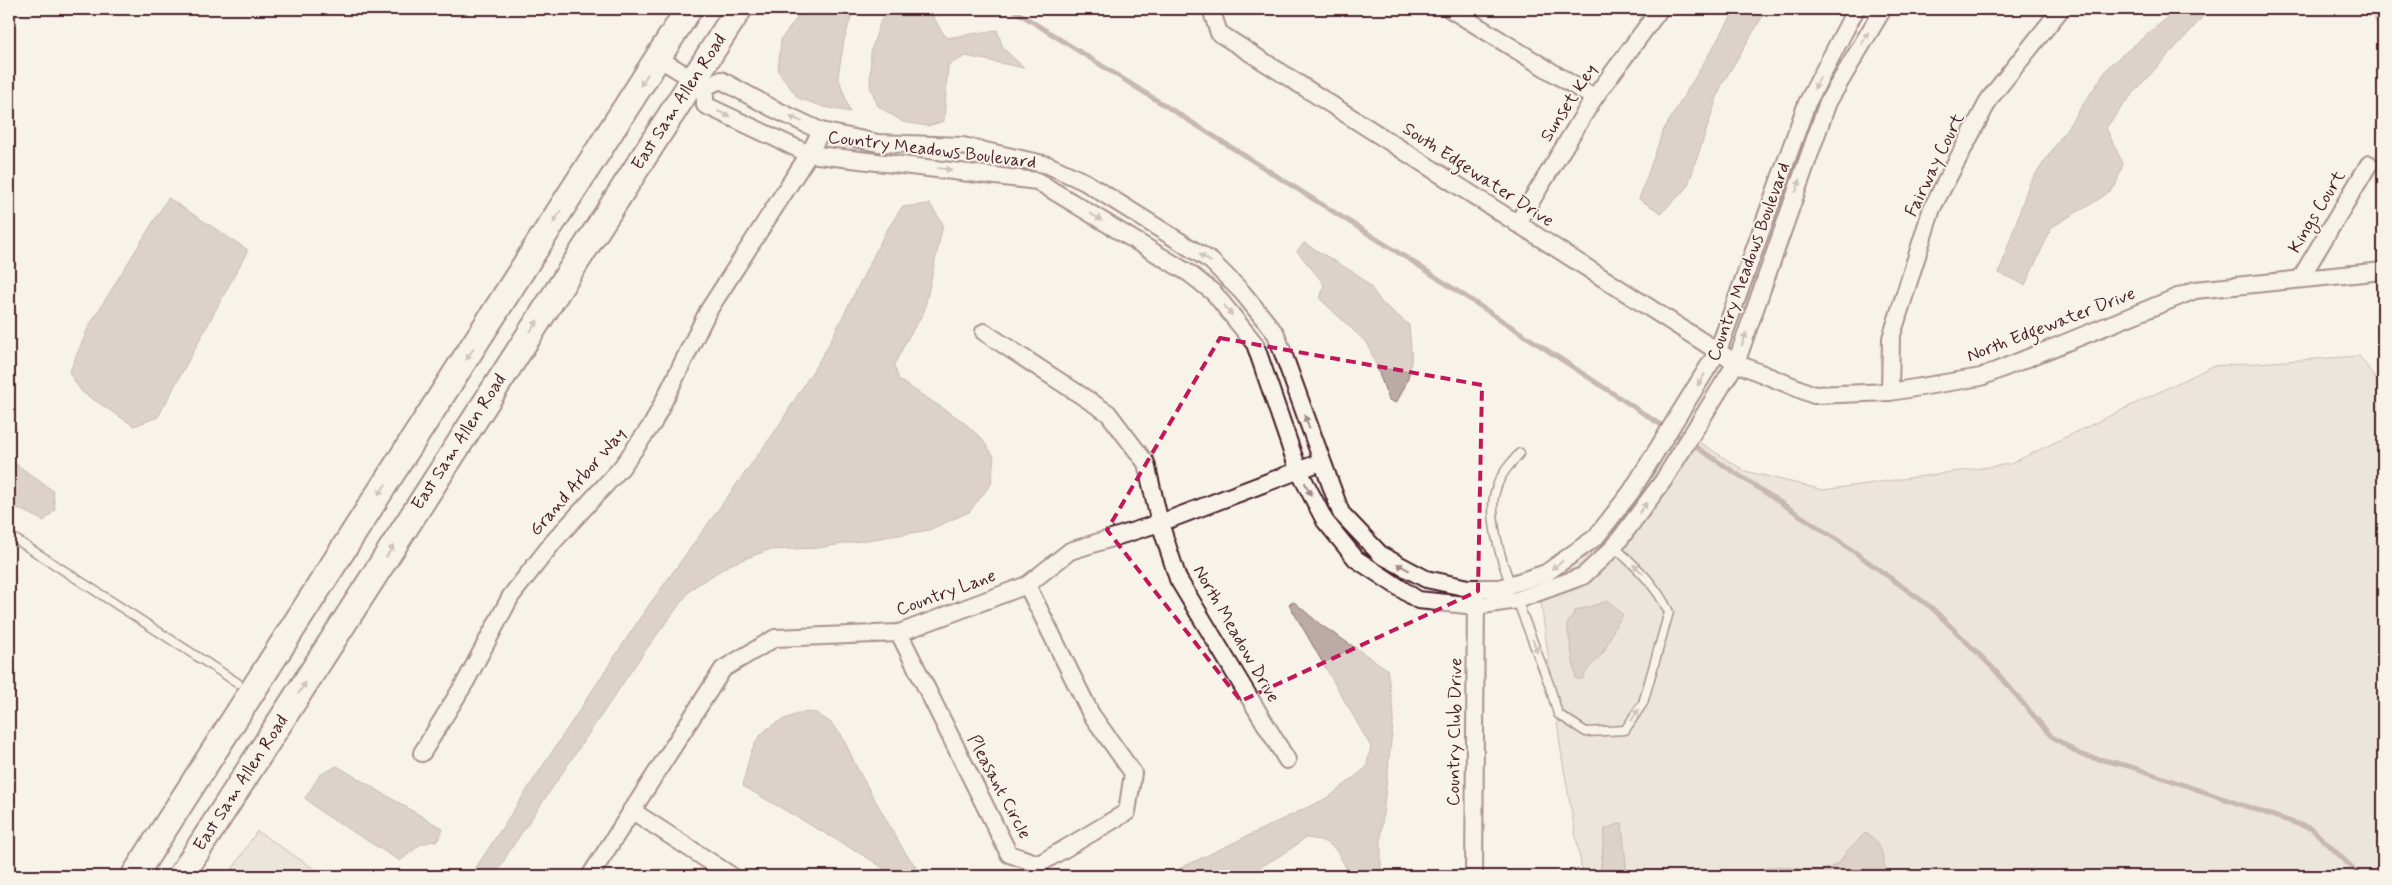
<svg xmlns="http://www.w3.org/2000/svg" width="2392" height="885" viewBox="0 0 2392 885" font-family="Mynerve,sans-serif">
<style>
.green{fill:#ded4cc;stroke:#947a7c;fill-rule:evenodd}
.water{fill:#bcaaa7;stroke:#8e7275}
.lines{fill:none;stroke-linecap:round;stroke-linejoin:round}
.stream{stroke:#8e7275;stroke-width:5}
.service-casing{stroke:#4a1f2b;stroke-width:11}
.minor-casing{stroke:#4a1f2b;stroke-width:20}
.primary-casing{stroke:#4a1f2b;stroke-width:29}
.service{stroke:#f7f3e8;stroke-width:8}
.minor{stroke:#f7f3e8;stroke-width:16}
.primary{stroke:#f7f3e8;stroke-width:25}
.oneway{fill:#a0898a}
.marked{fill:none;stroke:#c2185b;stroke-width:4;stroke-dasharray:10 6;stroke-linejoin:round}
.labels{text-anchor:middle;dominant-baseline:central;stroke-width:4;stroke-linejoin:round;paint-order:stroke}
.street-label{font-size:18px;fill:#4a1f2b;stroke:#f7f3e8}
</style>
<rect width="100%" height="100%" fill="#f7f3e8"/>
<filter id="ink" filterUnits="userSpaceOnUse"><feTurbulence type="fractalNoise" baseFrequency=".02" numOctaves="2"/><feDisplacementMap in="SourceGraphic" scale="10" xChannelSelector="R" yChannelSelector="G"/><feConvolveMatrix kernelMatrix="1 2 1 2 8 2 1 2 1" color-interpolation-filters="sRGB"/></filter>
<g filter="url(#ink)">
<g class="green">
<path d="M2359,356l24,32v488h-496l-3,-10 -37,-15c-16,29 -40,17 -66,16 -11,-1 -24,4 -35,6l-1,3h-118l-2,-22 -20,-25 -5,47h-17l-21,-118 -23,-170 81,-63 60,-95 65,41 78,19 187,-26 203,-98zM1608,601l14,14 -9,12 -9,25 -18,17z"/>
<path d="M257,831l68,45h-97z"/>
</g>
<g class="water">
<path d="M804,9h48l1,2 -9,29 -6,36 12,36 -26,-5 -26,-9 -20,-27 3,-32z"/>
<path d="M896,9h15l21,6 14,23 51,-8 6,18 21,20 -58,-12 -18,9 -4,56 -16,5 -25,-4 -25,-16 -8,-19 1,-36 10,-31z"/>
<path d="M1736,9h31l-46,77 -34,102 -26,25 -22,-14 24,-68z"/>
<path d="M2178,9h31c-33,41 -72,75 -103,119l17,36 -8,23 -14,11 -49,29 -27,58 -26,-12 30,-89 81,-119z"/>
<path d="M2371,9h12v32z"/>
<path d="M168,198l80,52 -90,167 -24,9 -52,-34 -13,-19 20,-47z"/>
<path d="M930,204l13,20 -19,88 -16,26 -14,27 5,15 62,40 20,18 13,18 -3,28 -22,28 -40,18 -111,18 -50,2 -39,15 -38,24 -49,66 -134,198c-7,13 -10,23 -27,23l-6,-7 169,-257 132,-182 51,-82 58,-115 17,-26z"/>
<path d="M1304,243l54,32 12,11 11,16 28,23c3,36 6,45 -13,78l-7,-3 -21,-56 -48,-45 4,-15 -27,-33z"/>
<path d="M9,459l44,32 2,19 -11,11 -35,-17z"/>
<path d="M1608,601l15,14c-9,11 -12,22 -19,35 -5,11 -17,15 -21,29h-7l-9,-54 8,-14z"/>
<path d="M1294,602l27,23 66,44 7,45 -13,119v43h-31c-14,-26 -13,-35 -45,-38l-17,13 -43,25h-81l165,-79 37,-29 5,-21 -82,-143z"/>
<path d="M804,712l12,1 14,9 11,12 17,36 46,81 19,25h-29l-21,-15 -130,-75c9,-47 14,-59 61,-74z"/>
<path d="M337,766l106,63 -5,11 -17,4 -21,17 -79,-49 -16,-14 15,-23z"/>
<path d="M1622,823l5,53h-27l5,-47z"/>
<path d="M1865,833c19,8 17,26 22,43h-142l1,-3 33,-7 24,4h25l13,-8 6,-11z"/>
</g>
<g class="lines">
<g class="stream">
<path d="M1012,9l398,251 251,165"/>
<path d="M1678,436l1,1"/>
<path d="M1696,447l146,96 90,65 61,60 58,68 30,19 48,11 183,63 49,47"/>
</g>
<defs>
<g id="service">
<path d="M9,535l229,148"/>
<path d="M1511,585c-10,-24 -24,-71 -15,-96 4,-14 14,-25 24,-36"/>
<path d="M1517,600l32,84 9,30 28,18 39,-2 18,-27 26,-91c-14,-28 -32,-45 -55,-65"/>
</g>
<g id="minor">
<path d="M1211,9l8,24 517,330 78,32 76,-3 91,-15 214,-87 188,-19"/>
<path d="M1450,9l144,89"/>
<path d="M658,58l43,26"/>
<path d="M705,87v18l104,49 228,27 153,93 24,19 41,51 43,125 27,52 31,38 62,41 58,6 41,-6 66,-24 31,-29 49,-66 73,-118 92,-261 55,-93"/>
<path d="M705,87l16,-7 51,28 49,23 57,12 85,3 85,19 37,17 126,79 31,31 34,42 65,179 40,42 45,24 42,9h32l46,-15 50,-36 35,-45 87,-141 89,-248 49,-94"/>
<path d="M1517,224l77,-126 66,-89"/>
<path d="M2300,279l69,-115"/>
<path d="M984,332l124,81 38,50 14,60 18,56 109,181"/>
<path d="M1890,392l1,-54 41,-130 58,-110 71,-89"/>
<path d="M899,633l110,221 30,10 88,-52 6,-39 -42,-59 -64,-129"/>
<path d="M422,753l44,-72 45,-85 43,-55 67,-73 32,-45 55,-112 101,-157 12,-23"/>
<path d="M631,810l101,66"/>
<path d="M590,876l133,-207 52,-31 124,-5 128,-48 43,-34 90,-28 161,-61"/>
<path d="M1474,876l2,-280"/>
</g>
<g id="primary">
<path d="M134,876l555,-867"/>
<path d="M181,876l558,-867"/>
</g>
</defs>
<use href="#service" class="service-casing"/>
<use href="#minor" class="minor-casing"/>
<use href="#primary" class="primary-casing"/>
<use href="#service" class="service"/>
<use href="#minor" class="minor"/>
<use href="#primary" class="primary"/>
</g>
<defs><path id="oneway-solid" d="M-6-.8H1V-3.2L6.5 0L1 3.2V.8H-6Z" transform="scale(1.25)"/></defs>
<g class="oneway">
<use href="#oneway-solid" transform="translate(1865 38) rotate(-60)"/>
<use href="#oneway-solid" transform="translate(644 80) rotate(122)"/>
<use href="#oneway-solid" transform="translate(1817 83) rotate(117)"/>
<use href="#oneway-solid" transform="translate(724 114) rotate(25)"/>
<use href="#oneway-solid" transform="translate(796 119) rotate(-156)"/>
<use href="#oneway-solid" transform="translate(945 169) rotate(7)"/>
<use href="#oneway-solid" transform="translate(1798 186) rotate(-70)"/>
<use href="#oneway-solid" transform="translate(557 217) rotate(122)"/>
<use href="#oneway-solid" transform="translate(1096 217) rotate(32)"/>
<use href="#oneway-solid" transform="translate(1205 258) rotate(-146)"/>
<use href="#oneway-solid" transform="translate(1228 310) rotate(52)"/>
<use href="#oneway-solid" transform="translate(534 326) rotate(-57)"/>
<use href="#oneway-solid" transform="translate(1744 339) rotate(-71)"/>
<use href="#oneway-solid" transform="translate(470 354) rotate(122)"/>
<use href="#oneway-solid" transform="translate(1701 380) rotate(122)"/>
<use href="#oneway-solid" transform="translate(1307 422) rotate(-110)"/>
<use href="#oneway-solid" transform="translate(1308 489) rotate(64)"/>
<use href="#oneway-solid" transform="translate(382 490) rotate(123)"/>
<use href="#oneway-solid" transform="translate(1643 508) rotate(-53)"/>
<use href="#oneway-solid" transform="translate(390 551) rotate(-57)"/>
<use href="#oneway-solid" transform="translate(1557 565) rotate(144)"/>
<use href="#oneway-solid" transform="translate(1403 567) rotate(-152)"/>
<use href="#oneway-solid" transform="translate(1638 569) rotate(-138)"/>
<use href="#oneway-solid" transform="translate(1535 646) rotate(70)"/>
<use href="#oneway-solid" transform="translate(302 688) rotate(-57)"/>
<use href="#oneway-solid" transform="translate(1635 715) rotate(-57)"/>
</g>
</g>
<path d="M0 0H2392V885H0ZM1220,338l262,47 -4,206 -237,110 -134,-171z" fill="#f7f3e8" fill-opacity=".55" fill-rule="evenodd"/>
<path class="marked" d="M1220,338l262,47 -4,206 -237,110 -134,-171z"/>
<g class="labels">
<g class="street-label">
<text transform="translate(679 102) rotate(-57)">East Sam Allen Road</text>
<text transform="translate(1569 103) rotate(-57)">Sunset Key</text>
<text transform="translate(932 150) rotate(7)">Country Meadows Boulevard</text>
<text transform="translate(1935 165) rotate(-64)">Fairway Court</text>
<text transform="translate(1478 175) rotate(33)">South Edgewater Drive</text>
<text transform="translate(2317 212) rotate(-59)">Kings Court</text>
<text transform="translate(1749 262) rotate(-70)">Country Meadows Boulevard</text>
<text transform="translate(2051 325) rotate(-21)">North Edgewater Drive</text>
<text transform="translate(459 442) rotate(-57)">East Sam Allen Road</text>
<text transform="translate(578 482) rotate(-49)">Grand Arbor Way</text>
<text transform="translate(946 593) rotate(-20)">Country Lane</text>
<text transform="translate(1236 634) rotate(60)">North Meadow Drive</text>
<text transform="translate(1455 732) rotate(-89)">Country Club Drive</text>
<text transform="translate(241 783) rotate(-57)">East Sam Allen Road</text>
<text transform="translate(999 787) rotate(62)">Pleasant Circle</text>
</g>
</g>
<rect width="2392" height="885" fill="none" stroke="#f7f3e8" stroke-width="30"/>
<rect x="15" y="15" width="2362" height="855" fill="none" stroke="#4a1f2b" stroke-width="2" filter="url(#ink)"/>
</svg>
